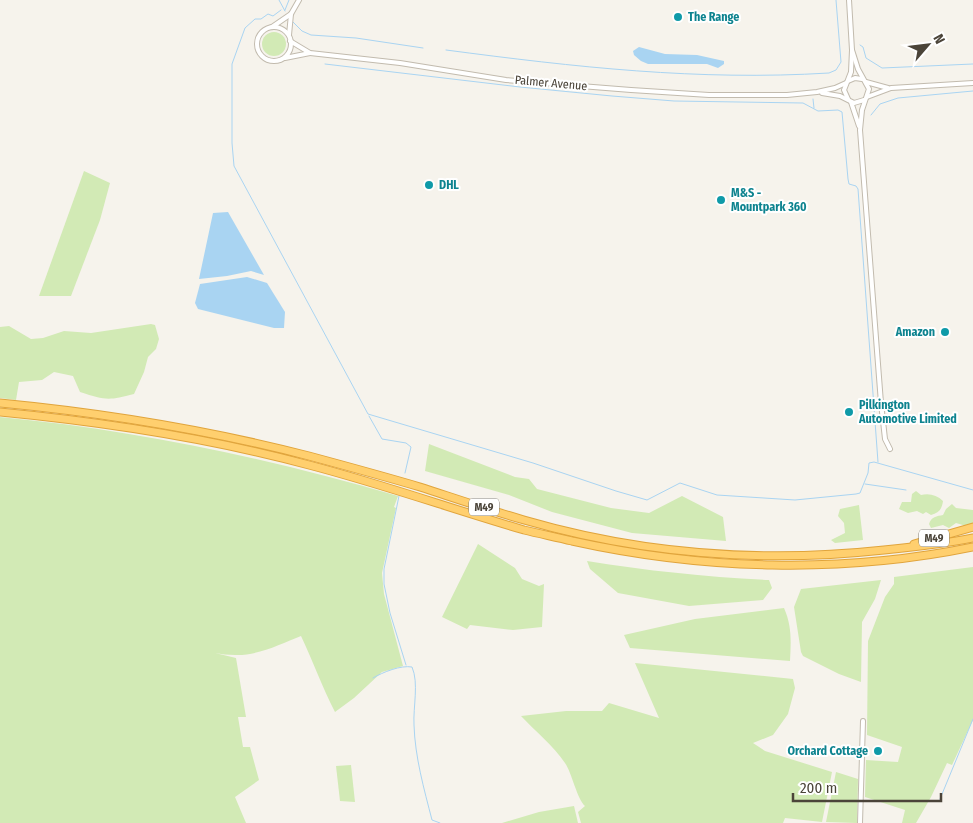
<svg xmlns="http://www.w3.org/2000/svg" width="973" height="823" viewBox="0 0 973 823" font-family="'Fira Sans Condensed',sans-serif">
<style>
.green{fill:#d2eab5}
.water{fill:#a9d4f2}
.lines{fill:none;stroke-linecap:round;stroke-linejoin:round}
.stream{stroke:#a9d4f2;stroke-width:1}
.minor-casing{stroke:#c2bbae;stroke-width:6}
.motorway-casing{stroke:#e0a43c;stroke-width:9}
.minor{stroke:#fff;stroke-width:4}
.motorway{stroke:#ffcf6e;stroke-width:7}
.culture-dot{fill:#0f9aa8;stroke:#fff;stroke-width:2}
.labels{text-anchor:middle;dominant-baseline:central;stroke-width:4;stroke-linejoin:round;paint-order:stroke}
.shield{fill:#fff;stroke:#817c74;stroke-width:1}
.shield-label{font-size:11px;font-weight:bold;fill:#4b4439}
.culture-label{font-size:12px;font-weight:bold;fill:#0d838f;stroke:#fff;text-anchor:start}
.street-label{font-size:12px;fill:#4b4439;stroke:#fff}
</style>
<rect width="100%" height="100%" fill="#f6f3ec"/>
<g class="green">
<circle cx="274" cy="44" r="12"/>
<path d="M84,171l26,12 -10,37 -29,76h-32z"/>
<path d="M151,324l4,1 4,14 -3,10 -8,8 -4,15 -10,22c-26,7 -29,6 -54,-2l-7,-16 -19,-4 -12,8 -23,2 -3,18 -16,-2v-71l9,-1 22,13 12,-1 21,-7 27,2z"/>
<path d="M0,417c135,13 268,41 398,79l-4,11 2,1 -14,65 2,21 19,72 -21,6 -28,26 -19,14c-13,-25 -22,-51 -34,-76 -20,8 -44,20 -66,19 -7,0 -14,-1 -20,-2l21,5 10,59h-8l5,30h7l9,33 -24,17 11,26h-246z"/>
<path d="M429,444l86,33 14,2 8,10 74,19 38,5 33,-17 41,21 3,24 -94,-8 -80,-21 -43,-17 -84,-24z"/>
<path d="M916,491l5,4c8,-2 16,0 22,6 -1,8 -4,12 -12,14l-5,-3 -3,2 -6,-3 -9,2 -9,-4 3,-7h9l1,-8z"/>
<path d="M952,504l4,4 17,2v14l-7,2 -10,-3 -7,5 -6,-3 -12,3 -2,-4c2,-7 8,-8 14,-9l3,-6z"/>
<path d="M859,505l4,35 -28,3 -4,-3 14,-7 -1,-10 -6,-7 2,-7z"/>
<path d="M478,544l37,24 7,11 17,7 5,-2 -2,43 -29,3 -43,-5 -3,4 -25,-12z"/>
<path d="M587,561c61,10 121,16 182,19l3,8 -9,12 -74,6 -71,-13 -28,-24z"/>
<path d="M973,567v153l-21,45 -5,-2 -16,34 -15,26h-14l3,-13 -40,-13 1,-37 32,2 4,-15 -35,-12 1,-94 17,-44 9,-13v-7z"/>
<path d="M881,580l-6,19 -13,23 -1,60 -22,-8 -36,-18 -2,-4 -7,-45 7,-18z"/>
<path d="M784,608c8,18 7,34 6,53l-160,-13 -6,-13 71,-16z"/>
<path d="M635,663l158,16 2,9 -7,26 -15,21 -20,8 12,8 67,21 -10,50 -37,-4 -2,5h-202l-3,-11 7,-6c-8,-7 -13,-33 -20,-43 -12,-18 -30,-32 -44,-47l45,-5h36l7,-8 50,15z"/>
<path d="M351,765l4,37 -15,-1 -4,-35z"/>
<path d="M836,772l22,7 -1,44 -31,-1z"/>
<path d="M574,806l4,17h-76l37,-11z"/>
</g>
<g class="water">
<path d="M639,47l26,7 32,1 27,6v3l-6,4 -11,-4h-59l-7,-3 -7,-6 -1,-4z"/>
<path d="M228,212l36,63 -13,-4 -24,5 -28,3 14,-66z"/>
<path d="M247,277l20,6 18,29 -1,16h-10l-76,-19 -3,-6 5,-19z"/>
</g>
<g class="lines">
<g class="stream">
<path d="M279,0l6,11"/>
<path d="M281,10l-8,6 -5,-2 -7,5h-6l-10,9 -13,36v79l2,23 134,248 165,49 83,28 31,9 33,-17 37,12 78,5 61,-6 4,-1 8,-20 1,-10 5,-1 99,28"/>
<path d="M285,10l4,-10"/>
<path d="M292,21l10,10 9,4 45,3 67,10"/>
<path d="M860,45l3,2 3,11 16,10 91,-4"/>
<path d="M446,50c129,17 252,31 383,23l7,-3 5,-8 -5,-62"/>
<path d="M325,64l195,23 92,9 62,5 129,2 15,8 20,-1 4,2 6,67 1,5 7,2 2,3 20,273"/>
<path d="M813,99l1,9"/>
<path d="M871,115l9,-11 18,-6 75,-7"/>
<path d="M369,416l13,23 24,4 5,4 -6,26"/>
<path d="M865,484l41,6"/>
<path d="M399,496l-15,73v15l6,29 16,52"/>
<path d="M373,678c10,-6 28,-13 39,-11 7,16 1,40 2,58 1,32 10,64 18,95l8,3"/>
<path d="M940,799l33,-80"/>
</g>
<defs>
<g id="minor">
<path d="M272,27l19,-13"/>
<circle cx="274" cy="44" r="17"/>
<path d="M289,35l2,-21 8,-14"/>
<path d="M290,41l20,12 90,10 106,17 125,10 78,5h78l30,-3 18,-4 11,-5"/>
<path d="M852,50l6,19 11,20 -7,21 -2,20 21,273 4,36 5,10"/>
<path d="M285,58l25,-5"/>
<path d="M848,81l7,-3 7,1"/>
<path d="M866,82l22,6"/>
<path d="M822,93l18,3 14,7 10,-3"/>
<path d="M867,97l24,-9 82,-5"/>
<path d="M848,99l-4,-9 7,-18 1,-22 -3,-50"/>
<path d="M851,102l8,24"/>
<path d="M860,823l3,-102"/>
</g>
<g id="motorway">
<path d="M0,403c104,10 208,27 309,53 37,10 74,20 111,31 34,11 69,23 104,33 117,34 240,43 360,30 30,-3 60,-6 89,-12"/>
<path d="M0,412c104,10 209,26 309,53 73,19 143,44 215,65 16,4 32,7 48,11 131,29 270,33 401,6"/>
<path d="M914,544l59,-17"/>
</g>
</defs>
<use href="#minor" class="minor-casing"/>
<use href="#motorway" class="motorway-casing"/>
<use href="#minor" class="minor"/>
<use href="#motorway" class="motorway"/>
</g>
<g class="culture-dot">
<circle cx="678" cy="17" r="5"/>
<circle cx="429" cy="185" r="5"/>
<circle cx="721" cy="200" r="5"/>
<circle cx="945" cy="332" r="5"/>
<circle cx="849" cy="412" r="5"/>
<circle cx="878" cy="751" r="5"/>
</g>
<g class="labels">
<g class="shield">
<rect x="469" y="498.5" width="30" height="17" rx="4"/>
<rect x="919" y="529.5" width="30" height="17" rx="4"/>
</g>
<g class="shield-label">
<text x="484" y="507">M49</text>
<text x="934" y="538">M49</text>
</g>
<g class="culture-label">
<text x="688" y="17">The Range</text>
<text x="439" y="185">DHL</text>
<text x="731" y="193">M&amp;S -<tspan x="731" dy="14">Mountpark 360</tspan></text>
<text x="935" y="332" text-anchor="end">Amazon</text>
<text x="859" y="405">Pilkington<tspan x="859" dy="14">Automotive Limited</tspan></text>
<text x="868" y="751" text-anchor="end">Orchard Cottage</text>
</g>
<g class="street-label">
<text transform="translate(551 83) rotate(5)">Palmer Avenue</text>
</g>
</g>
<g transform="translate(928 45) rotate(62)" stroke="#ffffff" stroke-width="4" paint-order="stroke">
<path d="M0-4L9 19L0 12L-9 19Z" fill="#4b4439"/>
<text y="-8" font-size="14" font-weight="bold" text-anchor="middle" fill="#4b4439">N</text>
</g>
<path d="M793 793v8h148v-8" fill="none" stroke="#4b4439" stroke-width="2.5"/>
<text x="800" y="793" font-size="15" fill="#4b4439" stroke="#ffffff" stroke-width="4" paint-order="stroke">200 m</text>
</svg>
